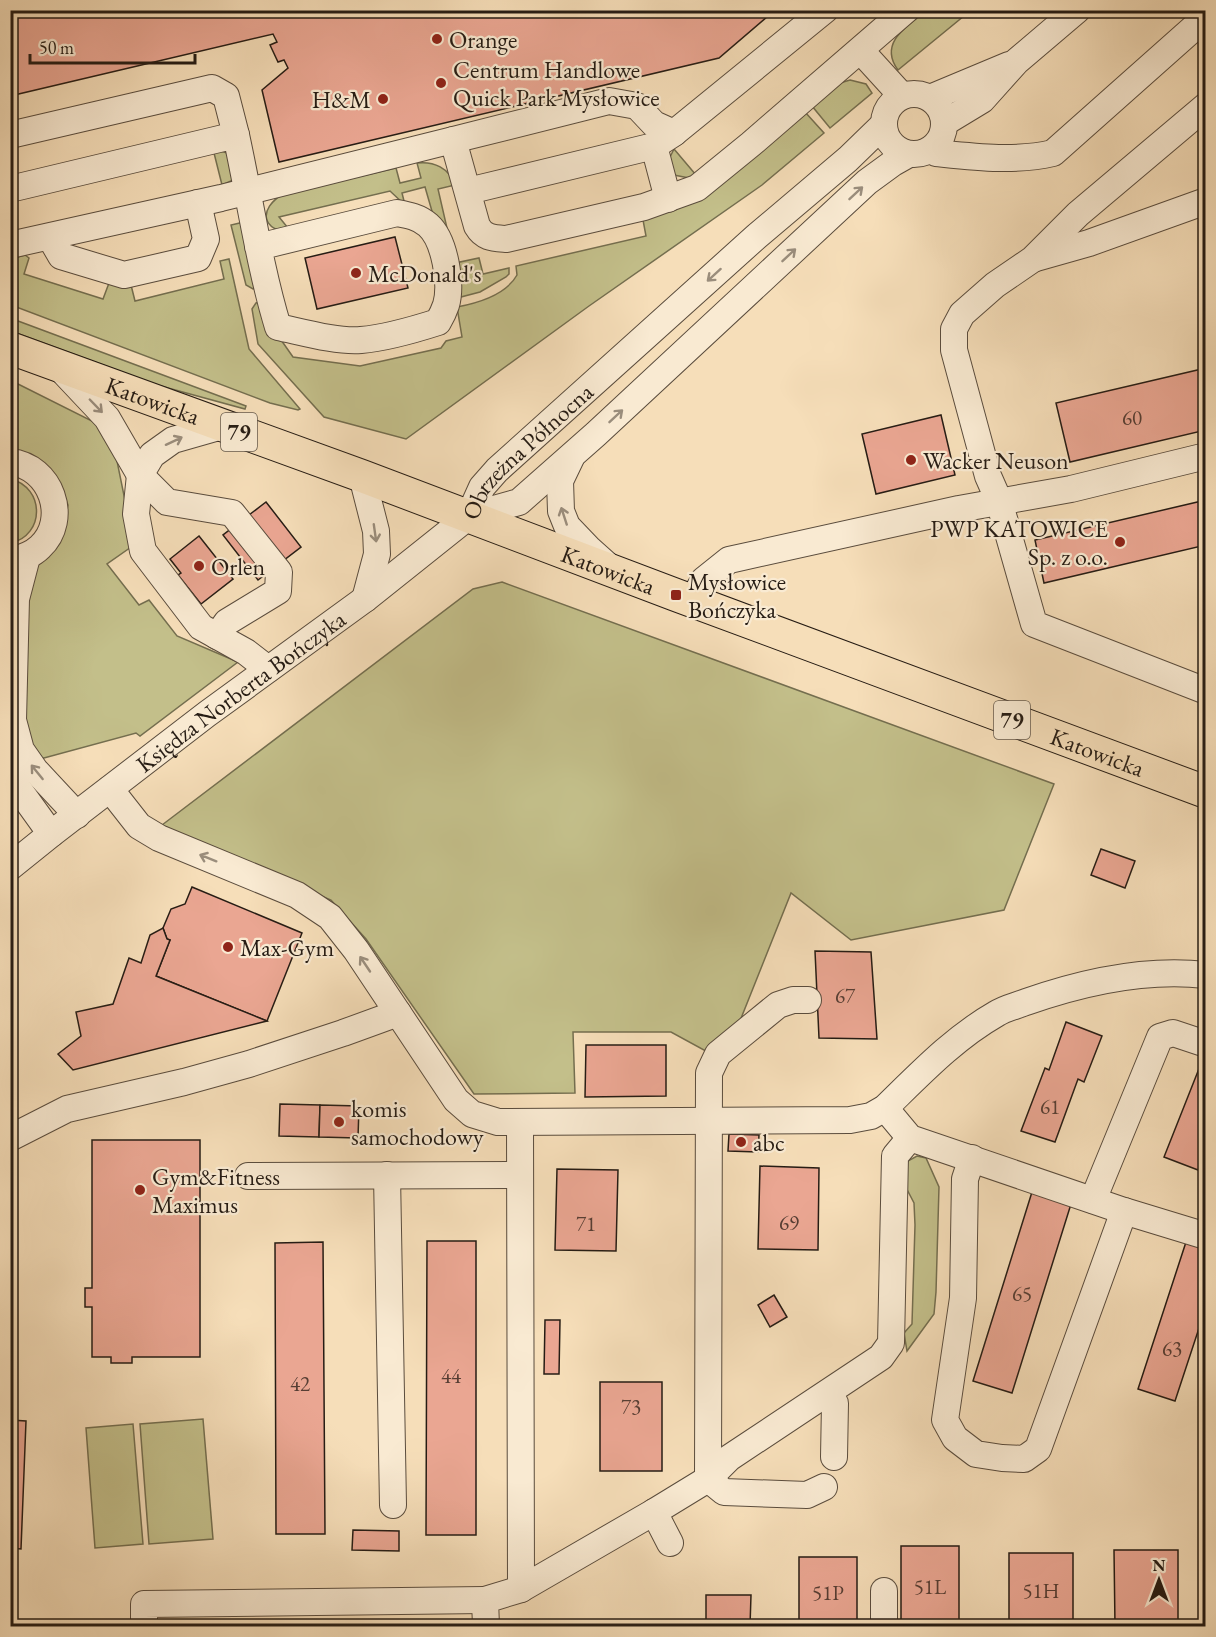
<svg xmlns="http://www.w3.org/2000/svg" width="1216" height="1637" viewBox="0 0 1216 1637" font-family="'EB Garamond',serif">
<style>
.green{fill:#c3bf8a;stroke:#746e4f;stroke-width:1.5}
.building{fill:#eaa692;stroke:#261c14;stroke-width:1.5}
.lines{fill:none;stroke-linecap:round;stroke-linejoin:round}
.minor-casing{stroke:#5a4c3d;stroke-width:28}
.major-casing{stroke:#261c14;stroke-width:34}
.minor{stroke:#f9ead2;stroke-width:26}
.major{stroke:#f6deb9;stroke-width:32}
.oneway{stroke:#9a8d7c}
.poi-dot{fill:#8f2418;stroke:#f9ead2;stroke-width:2}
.labels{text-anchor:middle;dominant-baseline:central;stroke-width:4.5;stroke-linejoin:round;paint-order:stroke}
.number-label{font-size:21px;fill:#573e34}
.shield{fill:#f9ead2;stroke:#655a4d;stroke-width:1.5}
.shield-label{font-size:22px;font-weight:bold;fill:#261c14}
.poi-label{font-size:24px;fill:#261c14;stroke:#f9ead2;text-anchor:start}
.street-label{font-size:24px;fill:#261c14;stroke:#f9ead2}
</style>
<rect width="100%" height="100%" fill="#f6deb9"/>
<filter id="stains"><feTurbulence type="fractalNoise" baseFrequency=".00333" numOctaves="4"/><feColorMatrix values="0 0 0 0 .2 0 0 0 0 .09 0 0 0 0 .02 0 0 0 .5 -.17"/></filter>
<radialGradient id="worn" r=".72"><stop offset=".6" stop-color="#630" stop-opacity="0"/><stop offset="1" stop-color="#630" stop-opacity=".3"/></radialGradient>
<g class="green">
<path d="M926,11h44l-72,59c-20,-27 9,-44 28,-59z"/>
<path d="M850,80l16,4 6,9 -42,35 -18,-22 28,-23z"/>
<path d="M805,112l19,21 -62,52 -173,121 -183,133 -82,-22 -66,-73 -6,-35 4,-6 6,-2 17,36 14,20 67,9 81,-18 5,-7 16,-4 -5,-30c21,-4 49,-12 60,-32l-1,-9 130,-30 -3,-16 45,-16z"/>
<path d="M674,149l22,26 -7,3 -15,-3 -6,-14z"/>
<path d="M221,151l6,2 7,24 -3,4 -9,4 -8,-32z"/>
<path d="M417,163c17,-2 32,5 38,22l-17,4 17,74 24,-5 4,16 26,-6v6l-3,3 -26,15 -23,6 -32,-111 -23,6 3,12 -15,-14 -111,26 13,16c-31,-2 -34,-24 -9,-39l113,-26 4,15 21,-5z"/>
<path d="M244,222l15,65 -6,2 -7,-4 -15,-60z"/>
<path d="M25,255l4,3 -5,16 79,25 6,-16 22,2 4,16 89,-22 -4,-18 9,-2 20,90 51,60 -2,1 -28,-7 -259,-98 -1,-46z"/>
<path d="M10,318l236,88 -1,3 -88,-24 -146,-54z"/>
<path d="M10,380l86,43 20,33 18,89 -27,19 32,41 10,-5 28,36 61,26 -98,74 -4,-3 -92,25h-9l-17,-41 7,-139 38,-47 5,-26 -7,-19 -11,-16 -39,-19z"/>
<path d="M11,479c34,9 34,56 0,64z"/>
<path d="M502,582l552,202 -50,126 -153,30 -60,-47 -67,168 -53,-29h-98l2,61 -101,1 -108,-155 -35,-39 -147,-64 -22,-11 311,-236z"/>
<path d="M917,1156l9,2 13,29 -3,105 -2,22 -27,37 -3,-18 8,-9 3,-99 -1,-22 -14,-27 6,-14z"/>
<path d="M203,1419l10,120 -64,5 -9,-120z"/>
<path d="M133,1424l10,120 -48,4 -9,-120z"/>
</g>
<g class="building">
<path d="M19,10h756l-56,48 -440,104 -17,-72 26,-22 -4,-8 -6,2 -8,-17 7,-3 -4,-8 -263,62v-83z"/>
<path d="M395,237l13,51 -91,21 -12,-51z"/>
<path d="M1206,368v62l-136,32 -14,-59z"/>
<path d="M941,415l14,60 -79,19 -14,-60z"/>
<path d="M1206,500v45l-162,38 -9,-43z"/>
<path d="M266,502l35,45 -43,33 -35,-45z"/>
<path d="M199,536l34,43 -32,25 -23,-29 3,-2 -11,-14z"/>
<path d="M1101,849l34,12 -10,27 -34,-13z"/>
<path d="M192,887l110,46 -35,88 -111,-45 14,-36 -3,-1 -4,-11 8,-19 14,-5z"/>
<path d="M163,928l4,11 3,1 -14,36 111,45 -194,49 -15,-16 23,-18 -5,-24 37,-8 16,-46 12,5 9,-28z"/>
<path d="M815,951l56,1 6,87 -58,-1z"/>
<path d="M1066,1022l36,14 -18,46 -6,-3 -23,63 -34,-11 24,-63 4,2z"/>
<path d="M586,1045h80v51l-81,1z"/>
<path d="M1206,1051v100l-8,19 -34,-13z"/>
<path d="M280,1104l40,1 -1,32 -40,-1z"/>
<path d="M320,1105l39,1 -1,32 -39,-1z"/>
<path d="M729,1134l30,1 -1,17 -30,-1z"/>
<path d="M92,1140h108v217h-68v6h-21v-6h-19v-50h-7v-19h7z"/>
<path d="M760,1166l59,2 -1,82 -60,-1z"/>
<path d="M557,1169l61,1 -2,81 -61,-1z"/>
<path d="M1032,1192l39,12 -59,189 -39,-12z"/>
<path d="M1187,1239l19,6v62l-31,94 -37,-12z"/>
<path d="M427,1241h49v294h-50z"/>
<path d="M323,1242l2,292h-49l-1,-291z"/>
<path d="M774,1295l13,22 -17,10 -12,-22z"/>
<path d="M545,1320h15l-1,54h-15z"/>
<rect x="600" y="1382" width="62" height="89"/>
<path d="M10,1420l16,1 -5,128 -11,-1z"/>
<path d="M353,1530l46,1v20l-47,-1z"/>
<rect x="901" y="1546" width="58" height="80"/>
<path d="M1114,1550h64v76h-63z"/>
<rect x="1009" y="1553" width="64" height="73"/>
<rect x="799" y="1557" width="58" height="69"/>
<path d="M706,1595h45l-1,31h-44z"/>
<path d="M426,1620l1,6h-174v-4z"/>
</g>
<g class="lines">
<defs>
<g id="minor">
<path d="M861,51l41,45"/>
<circle cx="914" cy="124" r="30"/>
<path d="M930,98l79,-33"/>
<path d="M1206,106l-128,108 -45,45 -38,26 -33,29 -8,15v21l34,126 11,25 35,123 172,67"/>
<path d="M944,123l38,-23 35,-39 60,-51"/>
<path d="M10,135l202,-47 14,8 10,39"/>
<path d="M453,140l156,-39 28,5 17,18 20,9 151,-123"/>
<path d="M654,146l14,53"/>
<path d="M935,146l1,7c39,4 79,9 117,0l153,-136"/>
<path d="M10,189l226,-54c14,64 23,129 42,192 24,5 59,15 83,13 25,-2 52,-10 77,-18 3,-5 6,-11 8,-17 6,-21 -1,-65 -18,-80 -9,-8 -20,-10 -31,-12l-139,34"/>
<path d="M468,191l186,-45 20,-13"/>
<path d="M50,237l11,19 63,19 74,-17 8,-19 -8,-36"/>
<path d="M10,245l211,-47 232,-58 24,86c7,12 16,12 29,13l138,-32 53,-19 54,-44 155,-134"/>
<path d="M1036,258l53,-15 117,-42"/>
<path d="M58,366l49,52 33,57 27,27 65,11 47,59 -1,19 -51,31 -10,14"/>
<path d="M222,426l-49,14 -21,15 -12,20 -4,39 7,37 58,76 45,25 22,17"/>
<path d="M571,458l-11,23 1,30 6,15 22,23 19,17"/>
<path d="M10,462c41,4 60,57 30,85 -8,8 -18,11 -29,14"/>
<path d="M362,476l14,55 1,23 -12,45"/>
<path id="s1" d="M469,516l13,-29 15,-17 260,-234 91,-77 35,-34"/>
<path d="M27,557l-11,42 -3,121 8,30 14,20 42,45"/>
<path d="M692,601l12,-21 25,-20 230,-51 112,-20 135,-33"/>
<path d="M10,777l41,57"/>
<path d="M110,789l29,37 20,12 138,57 33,22 26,33 100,150 16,14 26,8 352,-2 21,-4 14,-8c35,-34 69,-70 111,-94 9,-6 20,-8 30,-12 57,-20 119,-34 180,-27"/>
<path id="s2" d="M10,867l41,-33 156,-120 158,-115 104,-83 50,-14 77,-68 271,-252 26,-19 16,-9"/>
<path d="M808,1000h-15l-15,5 -60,49 -9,19 -1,406 16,13 83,3 17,-8"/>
<path d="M885,1108l25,30 214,73 82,25"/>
<path d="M520,1122l1,467"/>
<path d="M10,1138l57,-29 117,-27 65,-18 94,-31 55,-20"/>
<path d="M972,1158l-7,21 -2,119 -18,122 10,18 21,16 26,4 22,1 14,-10 86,-238"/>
<path d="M387,1175l6,330"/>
<path d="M248,1176l272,-1"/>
<path d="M1093,1200l67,-163 13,-4 33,11"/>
<path d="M828,1393l7,10 -1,54"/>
<path d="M654,1512l16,31"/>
<path d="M884,1591v35"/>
<path d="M144,1626v-22l341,-4"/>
<path d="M486,1626l-1,-26 36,-11 133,-77 54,-33 21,-21 152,-101 10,-14 4,-187 15,-18"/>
</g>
<g id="major">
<path id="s3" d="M10,348l352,128 314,119 530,197"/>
</g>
</defs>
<use href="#minor" class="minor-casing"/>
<use href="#major" class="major-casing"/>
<use href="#minor" class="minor"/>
<use href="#major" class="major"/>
</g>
<defs><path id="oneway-shaft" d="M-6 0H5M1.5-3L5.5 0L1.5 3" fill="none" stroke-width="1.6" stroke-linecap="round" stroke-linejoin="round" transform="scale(1.5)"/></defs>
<g class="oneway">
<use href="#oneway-shaft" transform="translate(856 193) rotate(-43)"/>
<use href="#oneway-shaft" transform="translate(789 255) rotate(-43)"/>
<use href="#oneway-shaft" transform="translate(714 275) rotate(138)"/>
<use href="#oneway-shaft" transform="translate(96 406) rotate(46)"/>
<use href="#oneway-shaft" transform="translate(616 416) rotate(-43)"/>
<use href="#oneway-shaft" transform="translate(174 441) rotate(-25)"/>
<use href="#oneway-shaft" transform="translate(564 516) rotate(-108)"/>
<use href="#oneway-shaft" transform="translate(375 533) rotate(82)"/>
<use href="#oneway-shaft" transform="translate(37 772) rotate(-129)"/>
<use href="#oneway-shaft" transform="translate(208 858) rotate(-158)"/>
<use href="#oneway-shaft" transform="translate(365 964) rotate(-124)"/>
</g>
<g class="poi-dot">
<circle cx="437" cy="39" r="6"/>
<circle cx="441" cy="83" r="6"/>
<circle cx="383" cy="99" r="6"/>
<circle cx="356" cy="273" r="6"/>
<circle cx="911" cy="460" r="6"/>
<circle cx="1120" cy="542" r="6"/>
<circle cx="199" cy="566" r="6"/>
<rect x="670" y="589" width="12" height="12" rx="3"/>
<circle cx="228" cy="947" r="6"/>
<circle cx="339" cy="1122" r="6"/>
<circle cx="741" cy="1142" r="6"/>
<circle cx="140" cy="1190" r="6"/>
</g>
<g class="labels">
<g class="number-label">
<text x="1132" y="417">60</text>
<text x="845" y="995">67</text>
<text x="1050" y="1106">61</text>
<text x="789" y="1222">69</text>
<text x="586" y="1223">71</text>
<text x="1022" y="1293">65</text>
<text x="1172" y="1348">63</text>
<text x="451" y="1375">44</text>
<text x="300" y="1383">42</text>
<text x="631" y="1406">73</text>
<text x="930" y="1586">51L</text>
<text x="1041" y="1590">51H</text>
<text x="828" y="1592">51P</text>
</g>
<g class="shield">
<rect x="221" y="413" width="36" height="38" rx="4.5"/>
<rect x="994" y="701" width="36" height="38" rx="4.5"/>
</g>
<g class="shield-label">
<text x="239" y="432">79</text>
<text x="1012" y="720">79</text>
</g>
<g class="poi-label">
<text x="449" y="39">Orange</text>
<text x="453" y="69">Centrum Handlowe<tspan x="453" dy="28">Quick Park Mysłowice</tspan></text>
<text x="371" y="99" text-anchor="end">H&amp;M</text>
<text x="368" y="273">McDonald's</text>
<text x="923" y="460">Wacker Neuson</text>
<text x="1108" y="528" text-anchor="end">PWP KATOWICE<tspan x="1108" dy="28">Sp. z o.o.</tspan></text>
<text x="211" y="566">Orlen</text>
<text x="688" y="581">Mysłowice<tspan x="688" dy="28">Bończyka</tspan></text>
<text x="240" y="947">Max-Gym</text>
<text x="351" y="1108">komis<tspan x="351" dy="28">samochodowy</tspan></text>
<text x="753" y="1142">abc</text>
<text x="152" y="1176">Gym&amp;Fitness<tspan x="152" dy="28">Maximus</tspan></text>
</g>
<g class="street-label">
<text stroke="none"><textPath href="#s3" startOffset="152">Katowicka</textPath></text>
<text stroke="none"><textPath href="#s1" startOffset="88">Obrzeżna Północna</textPath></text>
<text stroke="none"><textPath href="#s3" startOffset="638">Katowicka</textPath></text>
<text stroke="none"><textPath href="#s2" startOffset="290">Księdza Norberta Bończyka</textPath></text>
<text stroke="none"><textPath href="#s3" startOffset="1160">Katowicka</textPath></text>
</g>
</g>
<rect width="1216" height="1637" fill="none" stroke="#f6deb9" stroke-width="36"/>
<rect x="12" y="12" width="1192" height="1613" fill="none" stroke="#261c14" stroke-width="3"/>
<rect x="18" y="18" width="1180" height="1601" fill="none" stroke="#261c14" stroke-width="1.5"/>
<g transform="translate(1159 1580)" stroke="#f9ead2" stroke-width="4.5" paint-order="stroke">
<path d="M0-4.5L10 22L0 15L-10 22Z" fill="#261c14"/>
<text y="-9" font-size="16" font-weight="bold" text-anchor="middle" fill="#261c14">N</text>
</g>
<path d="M30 54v9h165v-9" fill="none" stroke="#261c14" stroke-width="3"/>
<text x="39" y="54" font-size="18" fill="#261c14" stroke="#f9ead2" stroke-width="4.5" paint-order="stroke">50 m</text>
<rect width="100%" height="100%" filter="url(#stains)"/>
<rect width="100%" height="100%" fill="url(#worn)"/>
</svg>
